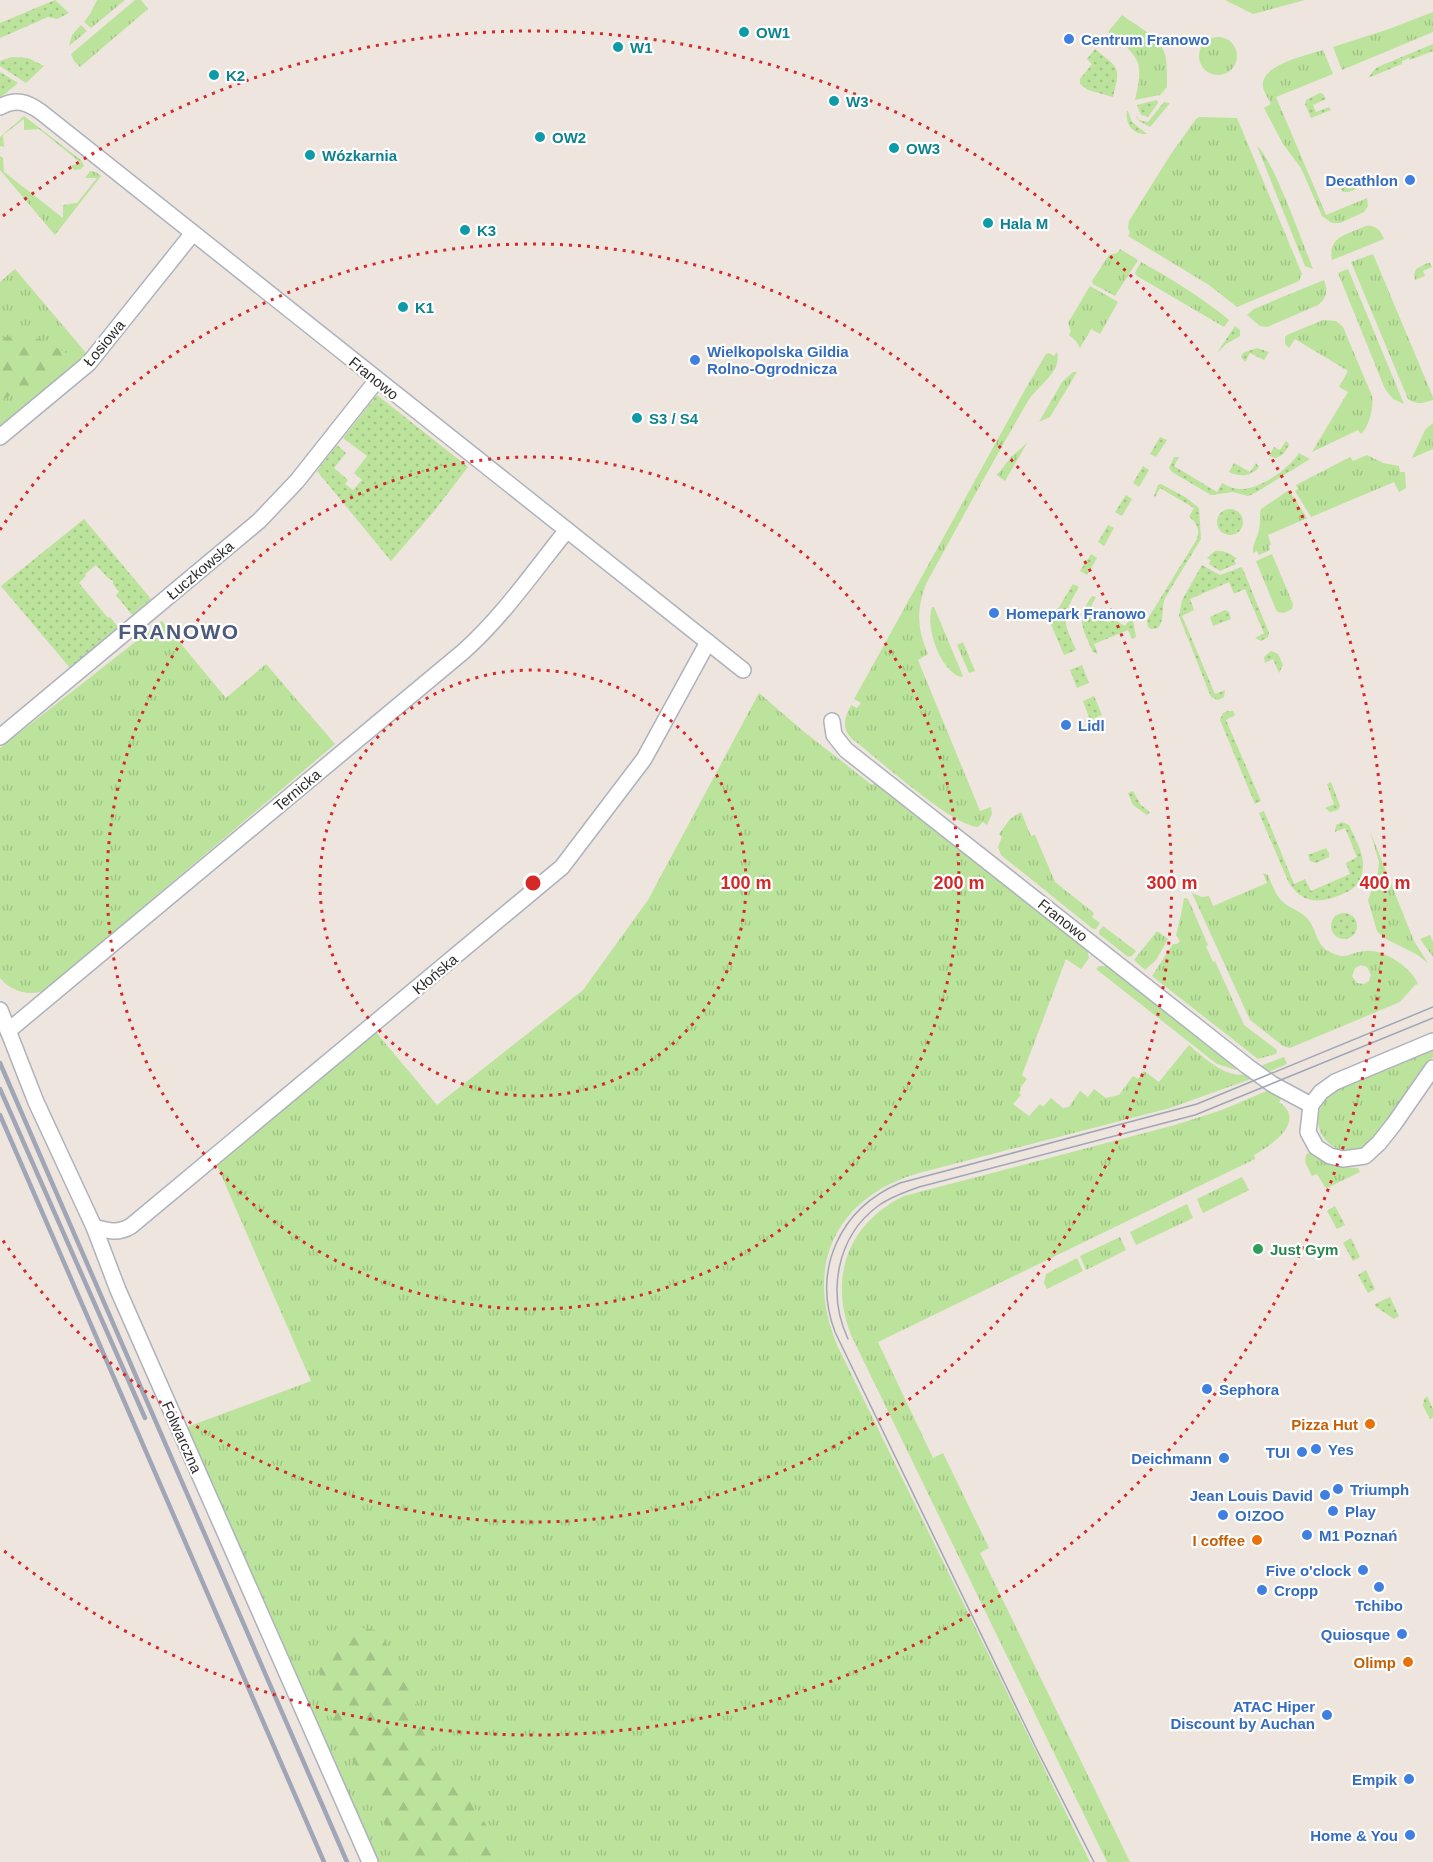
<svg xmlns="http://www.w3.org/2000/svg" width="1433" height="1862" viewBox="0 0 1433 1862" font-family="Arial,sans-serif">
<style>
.grass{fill:url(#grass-tufts);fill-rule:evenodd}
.forest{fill:url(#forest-firs)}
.garden{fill:url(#garden-dots)}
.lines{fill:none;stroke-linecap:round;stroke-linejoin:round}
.minor-casing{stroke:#aeb2bc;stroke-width:18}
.minor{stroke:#fff;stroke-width:15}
.tram{stroke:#a1a6b6;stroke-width:1.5}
.rail{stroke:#a1a6b6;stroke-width:4.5}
.ring{fill:none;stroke:#d62828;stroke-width:3;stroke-dasharray:3 6}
.culture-dot{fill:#0f9aa8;stroke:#fff;stroke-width:2}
.shop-dot{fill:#3f7fe0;stroke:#fff;stroke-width:2}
.leisure-dot{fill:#2e9e5b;stroke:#fff;stroke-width:2}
.food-dot{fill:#e8710a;stroke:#fff;stroke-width:2}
.labels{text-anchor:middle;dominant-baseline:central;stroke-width:4.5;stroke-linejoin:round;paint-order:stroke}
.culture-label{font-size:15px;font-weight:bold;fill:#0d838f;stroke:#fff;text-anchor:start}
.shop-label{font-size:15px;font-weight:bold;fill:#366cbe;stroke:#fff;text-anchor:start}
.street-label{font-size:15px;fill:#2c2c2c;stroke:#fff}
.leisure-label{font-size:15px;font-weight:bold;fill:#27864d;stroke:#fff;text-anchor:start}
.food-label{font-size:15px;font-weight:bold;fill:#c56008;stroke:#fff;text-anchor:end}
.district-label{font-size:21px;font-weight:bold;letter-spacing:1.5px;fill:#4c5a7d;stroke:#fff}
.centre{fill:#d62828;stroke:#fff;stroke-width:3}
.ring-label{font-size:18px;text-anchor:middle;font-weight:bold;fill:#d62828;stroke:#fff;stroke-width:4.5;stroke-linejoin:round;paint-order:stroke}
</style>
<defs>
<pattern id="grass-tufts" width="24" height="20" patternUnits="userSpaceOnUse" patternTransform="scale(1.5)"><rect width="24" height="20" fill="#bbe39b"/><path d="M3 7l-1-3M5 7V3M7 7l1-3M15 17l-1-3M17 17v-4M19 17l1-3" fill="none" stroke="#a1c386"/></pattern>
<pattern id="forest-firs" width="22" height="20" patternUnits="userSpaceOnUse" patternTransform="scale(1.5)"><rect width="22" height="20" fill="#bbe39b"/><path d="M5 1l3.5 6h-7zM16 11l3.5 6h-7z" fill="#a1c386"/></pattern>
<pattern id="garden-dots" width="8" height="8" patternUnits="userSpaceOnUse" patternTransform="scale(1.5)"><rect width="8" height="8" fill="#bbe39b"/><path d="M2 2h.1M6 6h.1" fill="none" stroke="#a1c386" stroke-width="1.8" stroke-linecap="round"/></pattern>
</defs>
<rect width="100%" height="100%" fill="#ede5de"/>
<g class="grass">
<path d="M97,0h28l-34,28 -7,-6 6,-8z"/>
<path d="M135,0h6l7,9 -68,58 -6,-6 -3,-7z"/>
<path d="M1225,0h80l-52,14z"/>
<path d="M1433,12v20l-91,38 -9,-23 56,-18z"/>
<path d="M1122,15c14,11 40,22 44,43 1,9 1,20 1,29l-7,8 -25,5c10,-40 4,-43 -27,-68z"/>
<path d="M81,25l6,6 -18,15 3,-11z"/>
<circle cx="1218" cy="56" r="19"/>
<path d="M1323,50l10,24 -57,23 50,118 41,-17 1,8 -4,6 -24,11h-8l-10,-7 -21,-48 -18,-24 -19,-36 7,-4c-2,-5 -7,-11 -8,-17 -4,-22 45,-32 60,-37z"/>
<path d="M24,116l57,44 3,6 -3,3 -6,1 -6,-4 12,-3 -42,-34 -15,1v-11l-21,16 1,12 -4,-1v-9z"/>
<path d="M1199,117l38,1 65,156 -3,7 -62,26 -28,-22 -81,-49 2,-4 -2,-4 1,-7 42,-67 25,-35z"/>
<path d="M1257,146c16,13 46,98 56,123l-8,-3z"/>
<path d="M0,156l3,2 1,14 59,46v-13l14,-2 20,-25h-12l5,-7 6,1 5,4 -46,59 -55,-65z"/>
<path d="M1360,181l1,3c-2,5 -13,9 -18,8l-4,-5 10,-4 2,2z"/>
<path d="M1366,226c10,-1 14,4 18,13l-52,21c-5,-24 17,-26 34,-34z"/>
<path d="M1120,249l18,11 -23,36 -22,-12 -1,-3 17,-26 8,-2z"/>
<path d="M1373,254l60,143v3c-9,3 -17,5 -25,-1l-57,-137z"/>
<path d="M1141,262c31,17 60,35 88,58l-5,7 -87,-51 -2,-3z"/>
<path d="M1427,263h3l2,4 -9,4 2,5 -10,4 -1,-5 2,-6z"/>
<path d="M15,269l72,85 -87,74v-146z"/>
<path d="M1348,269l56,135 -11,-5 -8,-10 -47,-116z"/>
<path d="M1324,280c4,10 3,18 -6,25l-51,22 -7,-1 -13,-11 7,-6z"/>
<path d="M1090,286l28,16 -18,32 -9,-5 -11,19 -4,-7 -7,-6 2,-4 -3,-8z"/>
<path d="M1323,320l13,1 7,6 29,69c2,11 -3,31 -11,38l-3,-4 -46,22 36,-60 -9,-5 9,-16 -53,-32 -6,9 -4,-4v-7l2,-2z"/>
<path d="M1057,352c5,20 -19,33 -29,49 -35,60 -68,121 -101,181 -11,26 -10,47 1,72l-10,6 62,151 11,-4 1,7 -5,11 -4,-3 -5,5c-25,0 -103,-71 -127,-89 -10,-11 -6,-21 0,-33l6,3 4,-5 -7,-4 14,-25 158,-286 20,-34 3,-1 5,3z"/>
<path d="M1073,372h4l-27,45 -11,5 23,-40z"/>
<path d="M1433,423v26l-21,9 13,-28z"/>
<path d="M1027,443l-22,38 -8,-6 14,-18z"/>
<path d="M1367,455l16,8 16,3 1,6h5l1,16 -7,4 -5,-10 -83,35 -16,-26 3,-2 -2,-4 54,-28 3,4z"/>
<path d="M1289,490l18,28 -39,17 3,10 -2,1 1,4 -11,5 -2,-4 -4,2c-1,-9 5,-16 6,-24 2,-8 0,-13 2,-20z"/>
<path d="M1272,554l21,50 -1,5 -8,4 -6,-1 -2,-2 -20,-49z"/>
<path d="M932,607h2l29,69 -2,1c-21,-6 -36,-50 -29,-70z"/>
<path d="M162,621l64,77 40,-34 69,80 -291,247c-17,5 -33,0 -44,-13v-230z"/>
<path d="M963,642l12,29 -6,2 -12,-28z"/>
<path d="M759,693l44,38 69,54 3,-3 212,167 2,9 -8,11 -15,-10 -44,116 5,4 -7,9 1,2 -2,3 2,2 -8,9 16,12 11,-12 3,3 8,-9 12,10 6,-1 11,-16 8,6 6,-8 12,9 13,-3 14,-19 5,3 6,-8 15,11 30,-37c13,11 37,34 56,29l6,5 -81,29 -251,65c-84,24 -116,94 -81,174l252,515h-711l-192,-435 124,-46 -95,-218 159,-132 62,74 146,-115 65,-90z"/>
<path d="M1021,812l10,24 4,-1 20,47 39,31 -2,4 8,6 -4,6h-3l-92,-74 -3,-8 4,-10 -3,-3 11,-15z"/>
<path d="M1370,831l44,110 14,22 -12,-9 -32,-16 -7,-7 -9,-31 10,-27 1,-11z"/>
<path d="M1263,873l5,2c4,10 8,21 16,28 9,7 20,9 26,19 7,11 7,24 20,30 15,9 21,0 35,-1 18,-3 47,17 53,33l-3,1 -15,17 -110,46 -7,-2 -33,-26 -58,-127 10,4 7,-1 4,10 54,-23zM1361,965l6,2 4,8 -2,6 -5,3 -7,-1 -5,-7 3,-8z"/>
<path d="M1184,898l4,1 20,46 -2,2 7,15 2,-1 29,64 33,25 -1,4 -18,5 -106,-83 21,-32h4l3,-3 -4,-6 5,-20z"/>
<path d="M1103,926l33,25 -4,5 -4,1 -29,-23v-3z"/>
<path d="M1157,931l11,8 -12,21 -11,10 -11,-10z"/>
<path d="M1430,935l3,7v15l-13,-18z"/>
<path d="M1099,966h9l130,102 -2,2 -19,-6 -121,-95z"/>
<path d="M1433,1050v7c-18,18 -31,43 -46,64 -6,9 -13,20 -21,25 -29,21 -72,-24 -31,-55z"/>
<path d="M1284,1057l3,7 -19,8 -8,-6z"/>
<path d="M1269,1090l12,9 -2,3c28,19 -7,43 -25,53l1,4 -377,183 55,116 10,-5 46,95 -9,5 150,309h-23l-255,-525c-24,-58 -5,-113 52,-141l271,-71 47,-15z"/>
<path d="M1308,1153h4l25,14 21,1 2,4 -33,16 -2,-1 -8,-13 -5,2 -7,-14 1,-7z"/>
<path d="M1242,1177l7,13 -46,23 -6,-14z"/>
<path d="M1187,1204l6,14 -57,27 -6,-13z"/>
<path d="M1120,1237l6,13 -40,20 -6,-14z"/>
<path d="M1077,1258l6,13 -36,18 -3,-6 2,-9z"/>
</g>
<g class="forest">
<path d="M22,335l21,5 23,13 1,11c-19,21 -44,23 -67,37v-63z"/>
<path d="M353,1627l23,3 25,33 31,84 71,102 5,13h-105l-79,-160 -5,-31 12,-30z"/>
</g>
<g class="garden">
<path d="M55,0l14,13 -12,6 -9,-2 -48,21v-15z"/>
<path d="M1433,44v7l-23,9 -1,-2 -7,3v3l-34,14 7,-9 5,-3z"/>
<path d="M1095,49c24,20 26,17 18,48l-25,-7 -8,-6v-5l12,-15 -5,-5z"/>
<path d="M12,57l16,1 16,8 -18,17 -26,-17v-5z"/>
<path d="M0,72l18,11 -18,15z"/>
<path d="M1320,93l3,1 3,5 -13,6 3,7 13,-5 2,3 -20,8 -6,-14 1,-4z"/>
<path d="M1157,100l1,3 -10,14 -7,-2 -4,-10z"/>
<path d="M1164,102l6,1 -20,24 -11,-6 -5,-8 5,7 9,2z"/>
<path d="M1127,111h1l4,11 15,12c-14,1 -22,-10 -20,-23z"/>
<path d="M1235,326l5,4v6l-14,8 -9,9z"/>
<path d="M1257,348l12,4 -5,8 -14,-7 -5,9 -4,-5 2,-4z"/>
<path d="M377,395l91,72 -33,43 -44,51 -74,-90 20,-26 9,8 -12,15 14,12 -3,4 8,6 9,-10 -8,-7 13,-17 -24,-18z"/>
<path d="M1160,437l7,3 -11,17 -6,-3z"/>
<path d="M1286,441l3,3c-2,7 -7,12 -13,14l-7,-2 5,-9 6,3z"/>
<path d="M1299,453l11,6 -55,34 -7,3 -15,-4 -22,3 -39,-23 -3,-4 5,-11h5l-5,9 43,26 5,-9c6,3 11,6 18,6 19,1 49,-20 59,-36z"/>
<path d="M1234,463l16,9 6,-9 3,4c-8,10 -19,10 -30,5z"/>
<path d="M1143,466l6,4 -10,17 -6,-4z"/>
<path d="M1161,484l24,13 14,11 2,31 -36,59c-4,10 0,22 -7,30l-7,1 -3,-2 -1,-7 50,-81c3,-9 0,-17 -8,-22l5,-9 -34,-20 -5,9 -1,-1 4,-11z"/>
<path d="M1126,495l6,4 -10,17 -7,-4z"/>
<circle cx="1230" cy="522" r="13"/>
<path d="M84,519l67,80 -19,16 -16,-20 3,-3 -6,-8v-3l-5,-3 -12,-13 -11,9 1,2 -7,7 29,35 2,-1 8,10 -48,41 -69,-82z"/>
<path d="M1108,525l6,3 -10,18 -6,-4z"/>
<path d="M1215,551c8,-1 15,2 22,8l-3,1 2,4 -16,7 -11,-7 2,-4 -4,-2z"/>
<path d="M1091,554l6,4 -10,17 -7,-4z"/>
<path d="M1202,565l18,10 22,-8 27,66 -1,4 -7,4 -6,-3 9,-5 -19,-44 -11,5 -5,-12 -39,17 4,11 -12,6 33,78 10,-4 -1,7 -6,3 -7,-3 -32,-81 3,-16z"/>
<path d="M1073,584l6,3c-18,31 -17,31 -3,63l-12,5 -14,-33z"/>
<path d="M1092,596l4,1 -5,9 34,20 6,-9 2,3 3,17 -4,2 -4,-9 -34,14 4,10 -5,-2c-10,-23 -18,-33 -1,-56z"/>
<path d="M1225,610l4,2 2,7 -18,7 -3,-9z"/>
<path d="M1271,651l7,3 5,11 -4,8 -6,-14 -8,4 -1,-6z"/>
<path d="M1082,665l7,18 -12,5 -7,-18z"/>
<path d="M1094,696l8,19 -12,5 -7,-19z"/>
<path d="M1228,711h5l2,4 -9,5 35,81 -6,3 -35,-84 3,-7z"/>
<path d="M1331,782l9,24 -2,4 -8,2 -5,-4 9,-4 -7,-20z"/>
<path d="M1133,791l8,14 9,7 -3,3 -14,-10 -5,-12z"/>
<path d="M1264,811l30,73 11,-5 6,12 39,-17 -4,-11 11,-6 -12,-29 -10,4 1,-7 6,-3 7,3c5,12 14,26 14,39 0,21 -11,27 -28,33 -21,7 -35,4 -47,-16l-29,-68z"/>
<path d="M1326,848l3,5v4l-13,6 -6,-2 -2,-6z"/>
<circle cx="1344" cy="926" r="13"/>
<path d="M1335,1206l10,19 -8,4 -10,-18z"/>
<path d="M1351,1238l9,19 -7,4 -10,-18z"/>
<path d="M1366,1270l9,19 -7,4 -10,-18z"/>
<path d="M1390,1297l9,19 -5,3 -19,-13v-2z"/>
<path d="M1427,1396l6,13v8l-3,2 -7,-13 1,-7z"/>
</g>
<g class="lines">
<defs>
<g id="minor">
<path d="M0,107c16,-9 27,-5 41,5l702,558"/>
<path d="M0,437l89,-74 104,-130"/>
<path d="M832,721l2,14 12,15 401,316 25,18 39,21"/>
<path d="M0,737l259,-216 38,-40 80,-101"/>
<path d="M0,1010l36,92 58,125 24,63 252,572"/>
<path d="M8,1031l456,-380c39,-35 70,-80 103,-121"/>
<path d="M1433,1041l-98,41 -14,10 -10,13 -3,27 8,15 14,9 13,3 22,-3 14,-13 15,-19 39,-56"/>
<path d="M94,1227c14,4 24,7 37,-1l431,-359 82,-108 64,-117"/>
</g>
</defs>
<use href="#minor" class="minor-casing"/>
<use href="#minor" class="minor"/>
<g class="tram">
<path d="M848,1339c-21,-45 -12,-102 30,-133 12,-9 27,-14 41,-19l276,-72 238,-97"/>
<path d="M1094,1862l-58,-114 -201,-416c-23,-62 4,-123 65,-149l297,-79 236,-97"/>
</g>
<g class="rail">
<path d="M0,1063l347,799"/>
<path d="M0,1089l145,329"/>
<path d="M0,1115l324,747"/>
</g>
</g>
<g class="ring">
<circle cx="533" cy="883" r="213"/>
<circle cx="533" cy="883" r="426"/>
<path d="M0 530A639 639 0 1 1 0 1236"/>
<path d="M3 216A852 852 0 1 1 3 1550"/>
</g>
<g class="culture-dot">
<circle cx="744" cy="32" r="6"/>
<circle cx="618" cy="47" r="6"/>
<circle cx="214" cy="75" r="6"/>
<circle cx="834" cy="101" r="6"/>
<circle cx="540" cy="137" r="6"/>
<circle cx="894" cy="148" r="6"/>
<circle cx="310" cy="155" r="6"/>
<circle cx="988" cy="223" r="6"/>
<circle cx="465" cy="230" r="6"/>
<circle cx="403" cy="307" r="6"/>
<circle cx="637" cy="418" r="6"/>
</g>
<g class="shop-dot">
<circle cx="1069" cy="39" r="6"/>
<circle cx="1410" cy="180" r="6"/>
<circle cx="695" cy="360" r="6"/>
<circle cx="994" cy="613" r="6"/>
<circle cx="1066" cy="725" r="6"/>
<circle cx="1207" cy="1389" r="6"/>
<circle cx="1316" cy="1449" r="6"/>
<circle cx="1302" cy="1452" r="6"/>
<circle cx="1224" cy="1458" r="6"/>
<circle cx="1338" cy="1489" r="6"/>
<circle cx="1325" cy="1495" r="6"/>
<circle cx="1333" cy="1511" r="6"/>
<circle cx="1223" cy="1515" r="6"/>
<circle cx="1307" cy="1535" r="6"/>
<circle cx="1363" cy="1570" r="6"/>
<circle cx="1379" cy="1587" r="6"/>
<circle cx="1262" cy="1590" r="6"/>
<circle cx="1402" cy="1634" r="6"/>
<circle cx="1327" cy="1715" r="6"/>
<circle cx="1409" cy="1779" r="6"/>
<circle cx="1410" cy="1835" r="6"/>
</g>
<circle class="leisure-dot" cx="1258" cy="1249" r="6"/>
<g class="food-dot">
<circle cx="1370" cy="1424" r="6"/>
<circle cx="1257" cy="1540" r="6"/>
<circle cx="1408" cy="1662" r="6"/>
</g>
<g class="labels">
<g class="culture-label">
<text x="756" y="32">OW1</text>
<text x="630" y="47">W1</text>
<text x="226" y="75">K2</text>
<text x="846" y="101">W3</text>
<text x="552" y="137">OW2</text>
<text x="906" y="148">OW3</text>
<text x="322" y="155">Wózkarnia</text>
<text x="1000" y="223">Hala M</text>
<text x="477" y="230">K3</text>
<text x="415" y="307">K1</text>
<text x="649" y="418">S3 / S4</text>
</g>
<g class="shop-label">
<text x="1081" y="39">Centrum Franowo</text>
<text x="1398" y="180" text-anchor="end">Decathlon</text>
<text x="707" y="351">Wielkopolska Gildia<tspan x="707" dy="17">Rolno-Ogrodnicza</tspan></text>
<text x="1006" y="613">Homepark Franowo</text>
<text x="1078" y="725">Lidl</text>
<text x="1219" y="1389">Sephora</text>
<text x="1328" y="1449">Yes</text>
<text x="1290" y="1452" text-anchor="end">TUI</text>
<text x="1212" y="1458" text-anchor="end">Deichmann</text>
<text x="1350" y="1489">Triumph</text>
<text x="1313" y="1495" text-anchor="end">Jean Louis David</text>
<text x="1345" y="1511">Play</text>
<text x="1235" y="1515">O!ZOO</text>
<text x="1319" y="1535">M1 Poznań</text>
<text x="1351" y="1570" text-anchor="end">Five o'clock</text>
<text x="1274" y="1590">Cropp</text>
<text x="1379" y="1605" text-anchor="middle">Tchibo</text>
<text x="1390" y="1634" text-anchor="end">Quiosque</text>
<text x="1315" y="1706" text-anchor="end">ATAC Hiper<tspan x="1315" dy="17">Discount by Auchan</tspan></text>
<text x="1397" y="1779" text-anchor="end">Empik</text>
<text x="1398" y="1835" text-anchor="end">Home &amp; You</text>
</g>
<g class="street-label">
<text transform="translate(104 343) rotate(-50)">Łosiowa</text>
<text transform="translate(374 378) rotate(39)">Franowo</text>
<text transform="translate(200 570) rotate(-40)">Łuczkowska</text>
<text transform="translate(297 790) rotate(-40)">Ternicka</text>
<text transform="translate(1063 920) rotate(38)">Franowo</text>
<text transform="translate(435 974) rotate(-40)">Kłońska</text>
<text transform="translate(182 1437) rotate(66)">Folwarczna</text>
</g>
<g class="leisure-label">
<text x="1270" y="1249">Just Gym</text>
</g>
<g class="food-label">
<text x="1358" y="1424">Pizza Hut</text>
<text x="1245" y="1540">I coffee</text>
<text x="1396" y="1662">Olimp</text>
</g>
<g class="district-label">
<text x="179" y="631">FRANOWO</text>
</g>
</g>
<circle cx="533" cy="883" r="9" class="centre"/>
<g class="ring-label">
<text x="746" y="889">100 m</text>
<text x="959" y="889">200 m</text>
<text x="1172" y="889">300 m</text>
<text x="1385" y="889">400 m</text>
</g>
</svg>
